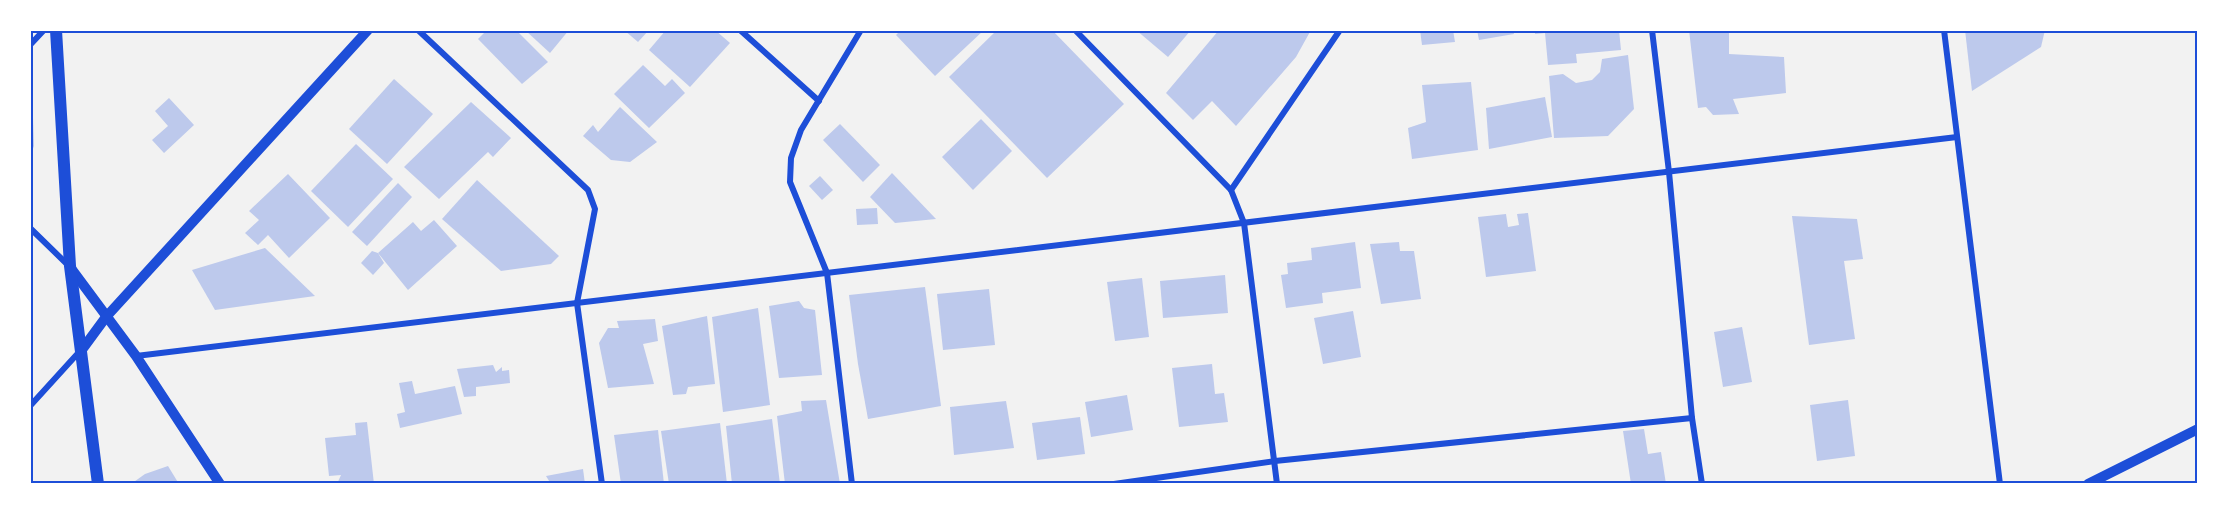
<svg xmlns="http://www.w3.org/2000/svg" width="2228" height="514" viewBox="0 0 2228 514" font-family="'PT Sans',sans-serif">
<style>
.building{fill:#bdc9ec}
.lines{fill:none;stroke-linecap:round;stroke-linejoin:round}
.minor{stroke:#1d4ed8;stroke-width:6}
.tertiary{stroke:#1d4ed8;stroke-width:10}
.secondary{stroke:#1d4ed8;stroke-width:12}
.neatline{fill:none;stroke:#1d4ed8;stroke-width:2}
</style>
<rect width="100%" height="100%" fill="#f2f2f2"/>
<g class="building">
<path d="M487,30h29l32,32 -26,22 -44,-45z"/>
<path d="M525,30h44l-19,23z"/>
<path d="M624,30h25l-11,12z"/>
<path d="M666,30h49l15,13 -40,44 -41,-37z"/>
<path d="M901,30h83l-49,46 -39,-41z"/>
<path d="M997,30h55l72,74 -77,74 -98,-101z"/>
<path d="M1136,30h55l-23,27z"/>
<path d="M1219,30h92l-15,27 -60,69 -24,-25 -19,19 -27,-27z"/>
<path d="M1420,30h33l2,12 -33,3z"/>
<path d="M1477,30h36l1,4 -35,6z"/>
<path d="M1535,30h84l2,20 -45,4 1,9 -29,2 -3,-32 -10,1z"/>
<path d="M1689,30h40v24l55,3 2,36 -53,6 6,15 -26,1 -7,-8 -8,1z"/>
<path d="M1965,30h80l-4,17 -69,44z"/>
<path d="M1628,55l6,54 -26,27 -54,2 -5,-62 14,-2 13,9 16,-3 8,-8 2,-13z"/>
<path d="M643,65l22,21 7,-7 13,14 -36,35 -35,-34z"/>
<path d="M394,79l39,35 -46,50 -38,-35z"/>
<path d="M1471,82l7,68 -66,9 -4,-31 18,-6 -4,-37z"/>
<path d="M30,90h2l2,56 -4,11z"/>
<path d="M1545,97l7,40 -63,12 -3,-41z"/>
<path d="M169,98l25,27 -30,28 -12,-13 16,-14 -13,-15z"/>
<path d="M471,102l40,36 -18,19 -5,-5 -49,47 -35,-32z"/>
<path d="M620,107l37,35 -27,20 -19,-2 -28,-24 10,-11 5,7z"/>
<path d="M981,119l31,32 -39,39 -31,-33z"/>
<path d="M840,124l40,41 -17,17 -40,-42z"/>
<path d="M356,144l37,35 -45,48 -37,-36z"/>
<path d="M892,173l44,46 -41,4 -25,-26z"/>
<path d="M288,174l42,44 -41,40 -21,-23 -10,10 -13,-12 14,-13 -10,-9z"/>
<path d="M820,176l13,14 -11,10 -13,-14z"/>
<path d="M477,180l82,76 -8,8 -50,7 -59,-52z"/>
<path d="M398,183l14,14 -45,49 -15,-14z"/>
<path d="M877,208l1,16 -21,1 -1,-16z"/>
<path d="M1528,213l8,58 -50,6 -8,-60 28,-3 2,13 11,-2 -2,-11z"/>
<path d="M1792,216l65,3 6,40 -19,2 11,78 -46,6z"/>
<path d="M434,220l23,26 -49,44 -30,-37 35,-31 8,9z"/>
<path d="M1355,242l6,46 -39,5 1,10 -37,5 -5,-33 7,-1 -1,-11 25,-3 -1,-12z"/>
<path d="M1399,242l1,9h14l7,48 -40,5 -11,-60z"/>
<path d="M265,248l50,48 -100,14 -23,-40z"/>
<path d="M372,251l6,2 6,10 -11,12 -12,-12z"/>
<path d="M1225,275l3,38 -65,5 -3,-37z"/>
<path d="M1142,278l7,59 -34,4 -8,-59z"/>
<path d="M925,287l16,119 -73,13 -10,-55 -9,-69z"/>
<path d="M989,289l6,56 -52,5 -6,-56z"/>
<path d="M799,301l5,7 11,2 7,65 -43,3 -10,-72z"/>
<path d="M758,308l12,97 -47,7 -11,-95z"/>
<path d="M1353,311l8,46 -38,7 -9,-46z"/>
<path d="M707,316l8,68 -27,3 -2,7 -13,1 -11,-69z"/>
<path d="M655,319l3,22 -15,3 11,40 -46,4 -9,-45 9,-15h11l-2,-7z"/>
<path d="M1742,327l10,55 -29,5 -9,-55z"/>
<path d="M1212,364l3,30 9,-1 4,29 -49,5 -7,-59z"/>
<path d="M493,365l3,7 6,-5v4l7,-1 1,13 -34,4v9l-12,1 -7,-28z"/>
<path d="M412,381l3,13 40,-8 7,28 -62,14 -3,-14 8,-2 -6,-29z"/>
<path d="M1127,395l6,35 -42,7 -6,-35z"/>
<path d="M826,400l14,84h-55l-8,-68 25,-5 -1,-10z"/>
<path d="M1848,400l7,56 -38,5 -7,-56z"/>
<path d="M1006,401l8,47 -60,7 -4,-48z"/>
<path d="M1080,417l5,37 -48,6 -5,-37z"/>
<path d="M772,419l8,65h-48l-6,-58z"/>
<path d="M367,422l7,62h-37l4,-9 -12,1 -4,-38 31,-3 -1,-12z"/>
<path d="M720,423l7,61h-58l-8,-53z"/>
<path d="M1644,429l4,25 13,-2 5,32h-35l-8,-53z"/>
<path d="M658,430l6,54h-43l-7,-49z"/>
<path d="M168,466l11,18h-48l14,-10z"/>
<path d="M583,469l2,15h-34l-5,-8z"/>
</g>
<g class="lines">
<g class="minor">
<path d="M418,30l170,160 7,19 -18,94 25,181"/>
<path d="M740,30l79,71"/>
<path d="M1075,30l156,160 13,33 33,261"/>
<path d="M1652,30l17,142 23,246 10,66"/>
<path d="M1944,30l56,454"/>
<path d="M30,45l14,-15"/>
<path d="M1231,190l109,-160"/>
<path d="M30,228l39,38"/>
<path d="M136,356l1821,-219"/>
<path d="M30,406l50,-55"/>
<path d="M852,484l-25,-211 -37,-91 1,-24 10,-28 60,-100"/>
<path d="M1114,484l161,-23 417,-43"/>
</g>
<g class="tertiary">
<path d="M70,267l66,89 84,128"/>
<path d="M81,351l25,-34 262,-287"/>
<path d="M2088,484l110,-55"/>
</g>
<path class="secondary" d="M56,30l14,236 28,218"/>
</g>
<rect width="2228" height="514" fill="none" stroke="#ffffff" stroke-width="63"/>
<rect x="32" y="32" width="2164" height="450" class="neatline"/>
</svg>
